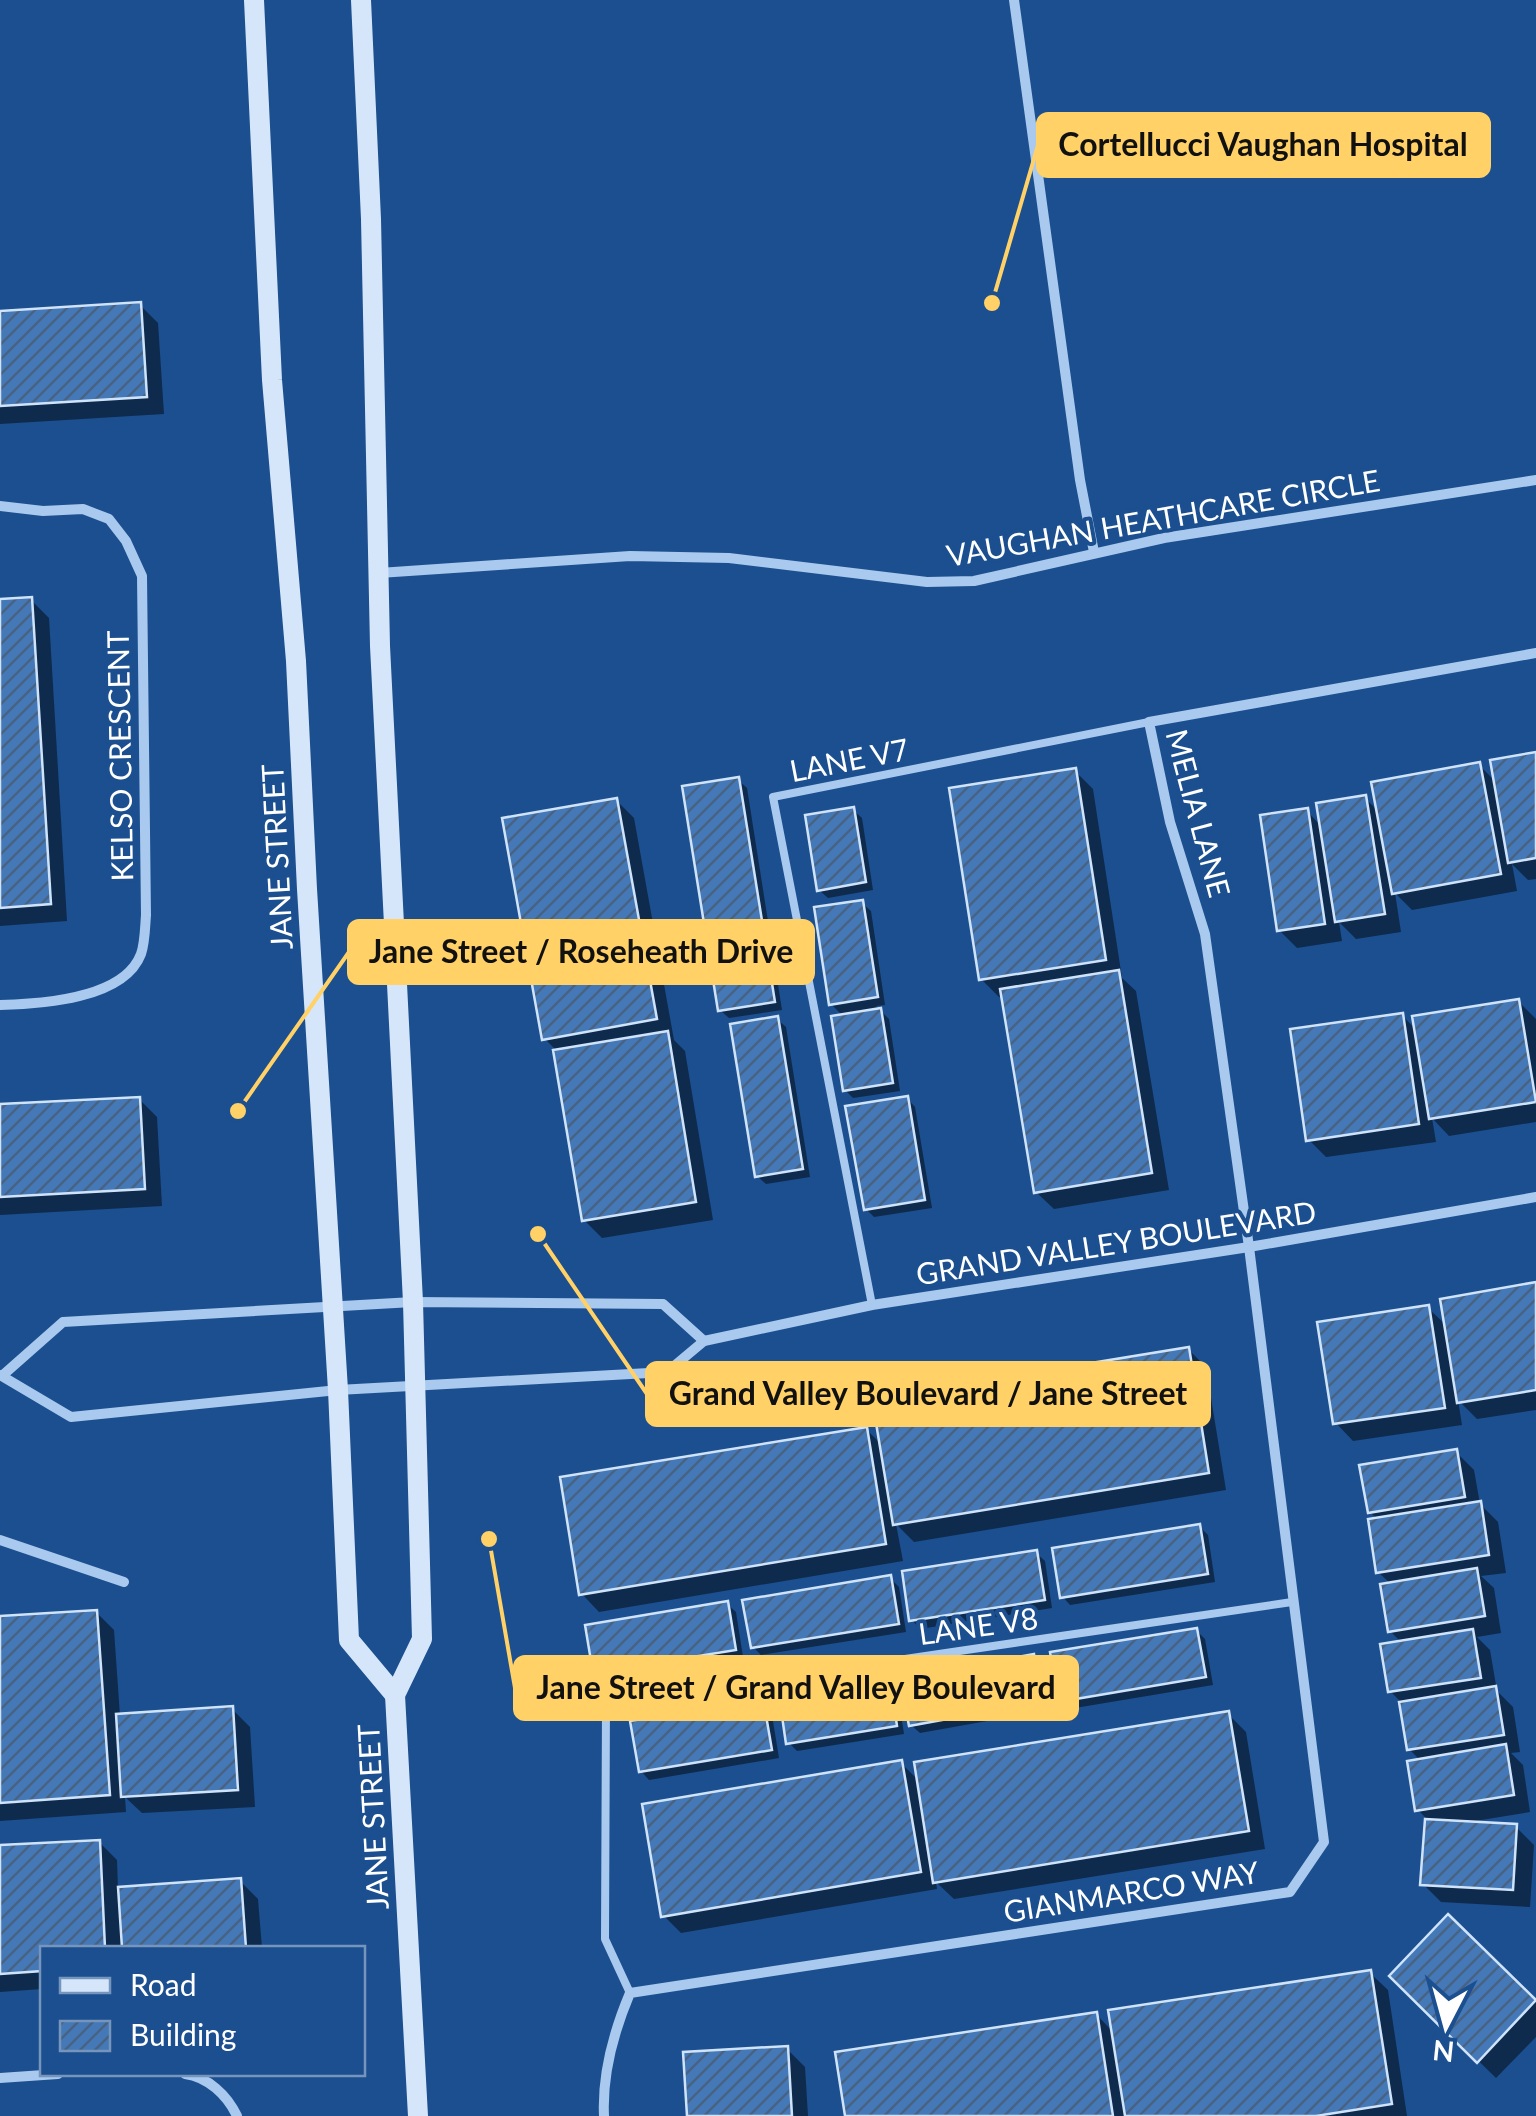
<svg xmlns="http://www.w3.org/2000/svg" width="1536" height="2116" viewBox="0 0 1536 2116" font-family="Lato,sans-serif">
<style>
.shadow{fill:#0007}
.building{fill:url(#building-hatch);stroke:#cfe3fa;stroke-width:2.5}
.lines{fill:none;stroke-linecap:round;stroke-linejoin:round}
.lane{stroke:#a9c9ee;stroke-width:8}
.street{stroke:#a9c9ee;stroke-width:10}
.secondary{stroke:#d6e6fa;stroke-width:20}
.labels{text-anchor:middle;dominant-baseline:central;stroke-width:8;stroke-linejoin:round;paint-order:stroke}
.street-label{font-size:30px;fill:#fff;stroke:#1b4f8f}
.leader{fill:none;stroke:#ffd166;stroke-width:4}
.callout-dot{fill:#ffd166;stroke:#1b4f8f;stroke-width:4}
.callout{fill:#ffd166;stroke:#ffd166;stroke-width:4}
.callout-label{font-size:32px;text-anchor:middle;font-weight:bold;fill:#111}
</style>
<defs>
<pattern id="building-hatch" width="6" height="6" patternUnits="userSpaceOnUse" patternTransform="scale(2.5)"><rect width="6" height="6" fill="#4478b7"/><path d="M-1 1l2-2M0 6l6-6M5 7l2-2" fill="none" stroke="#486282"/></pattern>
</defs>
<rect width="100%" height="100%" fill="#1b4f8f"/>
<g class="shadow">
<path d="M140,305l18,18 6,91 -164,10v-111z"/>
<path d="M31,600l18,18 18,303 -67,5v-324z"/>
<path d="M1536,755v124l-8,1 -16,-16 5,27 -105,19 -17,-17 6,39 -45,7 -17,-17 3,19 -45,7 -18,-18 28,-119 15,16 43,-29 15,15 99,-48 17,17z"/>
<path d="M1075,771l18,18 29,189 14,13 33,199 -115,19 -18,-17 -32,-196 -5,1 -18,-18z"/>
<path d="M738,780l9,8 35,222 -53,8 -9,-8z"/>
<path d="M616,800l18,18 40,222 11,11 28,169 -111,18 -18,-18 -28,-170 -12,-12z"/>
<path d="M853,810l9,8 11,72 -45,8 -9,-8z"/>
<path d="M862,903l9,8 14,94 -9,1 13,13 11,72 -47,7 -8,-8 -2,-74 -12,-12z"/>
<path d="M1519,1002l17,17v103l-87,14 -17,-18 4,24 -110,15 -18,-18 94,-124 15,16z"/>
<path d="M777,1019l9,8 24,150 -44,7 -9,-8z"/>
<path d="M907,1098l8,9 17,101 -58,9 -8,-8z"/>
<path d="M139,1099l18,18 5,89 -162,9v-108z"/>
<path d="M1536,1285v125l-59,9 -19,-19 4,25 -109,16 -17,-18 92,-115 19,18z"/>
<path d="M1188,1349l18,18 20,123 -312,52 -18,-18 7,37 -304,51 -17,-18 284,-165 17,17z"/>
<path d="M1456,1452l18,18 6,34 18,18 8,51 -25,3 13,12 7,45 -24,4 13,13 7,41 16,16 7,45 -9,1 12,12 7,47 -61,10 47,5 18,18 -4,62 -89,-5 -18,-18 4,-65 -10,-10 4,-48 -12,-12 -7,-46 -12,-12 12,-48 -12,-12 2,-46 -14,-13v-52l-8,-8z"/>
<path d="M1200,1527l8,8 7,47 -145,23 -8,-9z"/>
<path d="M1036,1553l9,8 7,47 -132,21 -8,-9z"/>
<path d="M890,1578l9,9 7,45 -145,23 -8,-8z"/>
<path d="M727,1604l9,8 7,45 -139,24 -8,-9z"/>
<path d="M96,1612l18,18 6,86 112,-7 18,18 5,80 -113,6 -17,-16 1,15 -126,9v-202z"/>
<path d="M1197,1631l8,8 8,46 -144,24 -9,-8z"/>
<path d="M1033,1657l9,8 7,45 -129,23 -9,-8z"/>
<path d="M889,1680l8,9 7,45 -107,17 -8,-8z"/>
<path d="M762,1701l9,8 8,49 -130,22 -8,-9z"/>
<path d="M1228,1714l18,18 19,117 -311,50 -18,-17 1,7 -256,44 -18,-18 238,-152 19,19z"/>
<path d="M99,1842l18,18 1,29 122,-8 18,18 4,49h-220v41l-42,3v-144z"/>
<path d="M1448,1918l88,85v34l-40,41 -104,-102z"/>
<path d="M1370,1973l18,17 19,126h-559l248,-102 18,19z"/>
<path d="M787,2049l18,18 3,49h-119z"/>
</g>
<g class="building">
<path d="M141,302l6,95 -147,9v-95z"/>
<path d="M32,597l19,307 -51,4v-309z"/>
<path d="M1536,752v106l-28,5 -18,-103z"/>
<path d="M1480,762l21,112 -109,20 -21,-112z"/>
<path d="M1076,768l30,192 -127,20 -30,-192z"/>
<path d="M739,777l36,225 -57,9 -36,-225z"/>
<path d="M1366,795l19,119 -50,8 -19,-119z"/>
<path d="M617,798l40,221 -115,21 -40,-222z"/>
<path d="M854,807l12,75 -49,9 -12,-76z"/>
<path d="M1308,808l17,116 -48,7 -17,-116z"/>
<path d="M863,900l15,97 -49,8 -15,-98z"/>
<path d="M1119,970l33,203 -118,20 -34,-204z"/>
<path d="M1519,999l17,103 -107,17 -17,-103z"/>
<path d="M881,1008l12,75 -50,8 -12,-75z"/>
<path d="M1403,1013l16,111 -113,17 -16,-112z"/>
<path d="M778,1016l25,153 -48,8 -25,-153z"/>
<path d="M668,1031l28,171 -114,19 -29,-171z"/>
<path d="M908,1096l17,104 -61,10 -19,-104z"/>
<path d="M140,1097l5,92 -145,8v-93z"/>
<path d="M1536,1282v108l-79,13 -17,-104z"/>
<path d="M1429,1305l16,103 -112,16 -16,-102z"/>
<path d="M1189,1347l20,126 -316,52 -21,-126z"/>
<path d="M867,1427l19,117 -307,51 -19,-118z"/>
<path d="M1457,1449l8,48 -97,16 -9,-48z"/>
<path d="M1481,1501l8,54 -113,18 -8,-54z"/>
<path d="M1200,1524l8,50 -148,24 -8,-50z"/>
<path d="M1037,1550l8,50 -136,21 -7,-50z"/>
<path d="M1477,1568l8,48 -97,16 -8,-48z"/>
<path d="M891,1575l8,49 -148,24 -9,-48z"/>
<path d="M728,1601l8,49 -143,23 -8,-48z"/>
<path d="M97,1610l13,185 -110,8v-187z"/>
<path d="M1197,1628l9,49 -148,25 -8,-50z"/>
<path d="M1473,1629l8,49 -93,14 -8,-48z"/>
<path d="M1034,1654l8,48 -133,24 -9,-48z"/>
<path d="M890,1677l7,49 -111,18 -7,-49z"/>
<path d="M1496,1686l8,49 -97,15 -8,-48z"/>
<path d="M763,1698l9,52 -133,22 -9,-51z"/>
<path d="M233,1706l5,84 -117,7 -5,-83z"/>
<path d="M1229,1711l20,120 -316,52 -19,-121z"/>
<path d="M1506,1744l8,51 -99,16 -8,-50z"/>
<path d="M902,1760l19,112 -260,45 -19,-113z"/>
<path d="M1425,1819l92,5 -4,66 -93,-5z"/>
<path d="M100,1840l5,108h-63v23l-42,3v-129z"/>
<path d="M241,1878l5,70h-124l-4,-61z"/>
<path d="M1448,1914l88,86 -59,63 -88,-87z"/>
<path d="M1371,1970l21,134 -76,12h-191l-17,-106z"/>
<path d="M1097,2012l16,104h-268l-10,-64z"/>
<path d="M788,2046l4,70h-105l-4,-64z"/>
</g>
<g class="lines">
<g class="lane">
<path d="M872,1305l-99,-508 376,-75"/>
<path d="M630,1993l-25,-54 1,-236 686,-101"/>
</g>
<g class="street">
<path d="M1014,0l66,480 14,72"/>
<path d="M0,506l43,5 40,-2 26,10 17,22 16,35 4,339c-1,12 -1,28 -5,39 -17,45 -99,50 -141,51"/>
<path d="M379,573l251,-17 99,2 198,24 47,-1 190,-43 372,-58"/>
<path d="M0,1375l71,42 267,-27 329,-18 37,-31 168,-36 377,-58 287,-50"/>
<path d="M3,1375l60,-53 350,-20 250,2 41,37"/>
<path d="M0,1540l124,42"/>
<path d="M185,2074c23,3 42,21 52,42"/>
<path d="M0,2078l58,-4"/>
<path d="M604,2116c-2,-42 10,-85 26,-123l660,-101 34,-50 -75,-595 -44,-313 -35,-112 -21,-100 387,-69"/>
</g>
<g class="secondary">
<path d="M254,0l18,380 24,281 11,228 31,501 11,250 46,55"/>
<path d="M361,0l10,219 9,427 33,656 9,337 -27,56 23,421"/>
</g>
</g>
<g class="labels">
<g class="street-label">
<text transform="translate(1163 517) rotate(-10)">VAUGHAN HEATHCARE CIRCLE</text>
<text transform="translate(119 756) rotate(-91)">KELSO CRESCENT</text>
<text transform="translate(849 759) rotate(-11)">LANE V7</text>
<text transform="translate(1199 813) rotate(75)">MELIA LANE</text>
<text transform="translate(276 857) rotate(-93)">JANE STREET</text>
<text transform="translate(1116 1242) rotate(-9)">GRAND VALLEY BOULEVARD</text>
<text transform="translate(978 1625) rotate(-8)">LANE V8</text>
<text transform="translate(372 1817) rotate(-93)">JANE STREET</text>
<text transform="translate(1131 1891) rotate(-9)">GIANMARCO WAY</text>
</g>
</g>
<path class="leader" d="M992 303L1038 145M238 1111L349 952M538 1234L647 1394M489 1539L515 1688"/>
<g class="callout-dot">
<circle cx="992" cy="303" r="10"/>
<circle cx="238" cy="1111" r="10"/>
<circle cx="538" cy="1234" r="10"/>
<circle cx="489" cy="1539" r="10"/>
</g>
<g class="callout">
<rect x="1038" y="114" width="451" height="62" rx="10"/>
<rect x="349" y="921" width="464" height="62" rx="10"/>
<rect x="647" y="1363" width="562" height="62" rx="10"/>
<rect x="515" y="1657" width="562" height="62" rx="10"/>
</g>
<g class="callout-label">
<text x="1263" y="156">Cortellucci Vaughan Hospital</text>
<text x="581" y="963">Jane Street / Roseheath Drive</text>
<text x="928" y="1405">Grand Valley Boulevard / Jane Street</text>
<text x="796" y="1699">Jane Street / Grand Valley Boulevard</text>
</g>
<rect x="40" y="1946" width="325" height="130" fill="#1b4f8f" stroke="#7695bc" stroke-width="2.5"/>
<rect x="60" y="1978" width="50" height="15" fill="#d6e6fa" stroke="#7695bc" stroke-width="2.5"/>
<text x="130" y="1996" font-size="30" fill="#ffffff">Road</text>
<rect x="60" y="2021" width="50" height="30" fill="url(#building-hatch)" stroke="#7695bc" stroke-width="2.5"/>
<text x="130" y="2046" font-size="30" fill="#ffffff">Building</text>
<g transform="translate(1446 2026) rotate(186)" stroke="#1b4f8f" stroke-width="8" paint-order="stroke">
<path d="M0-8L18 38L0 25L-18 38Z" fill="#ffffff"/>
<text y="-15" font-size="28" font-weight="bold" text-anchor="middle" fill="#ffffff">N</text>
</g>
</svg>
